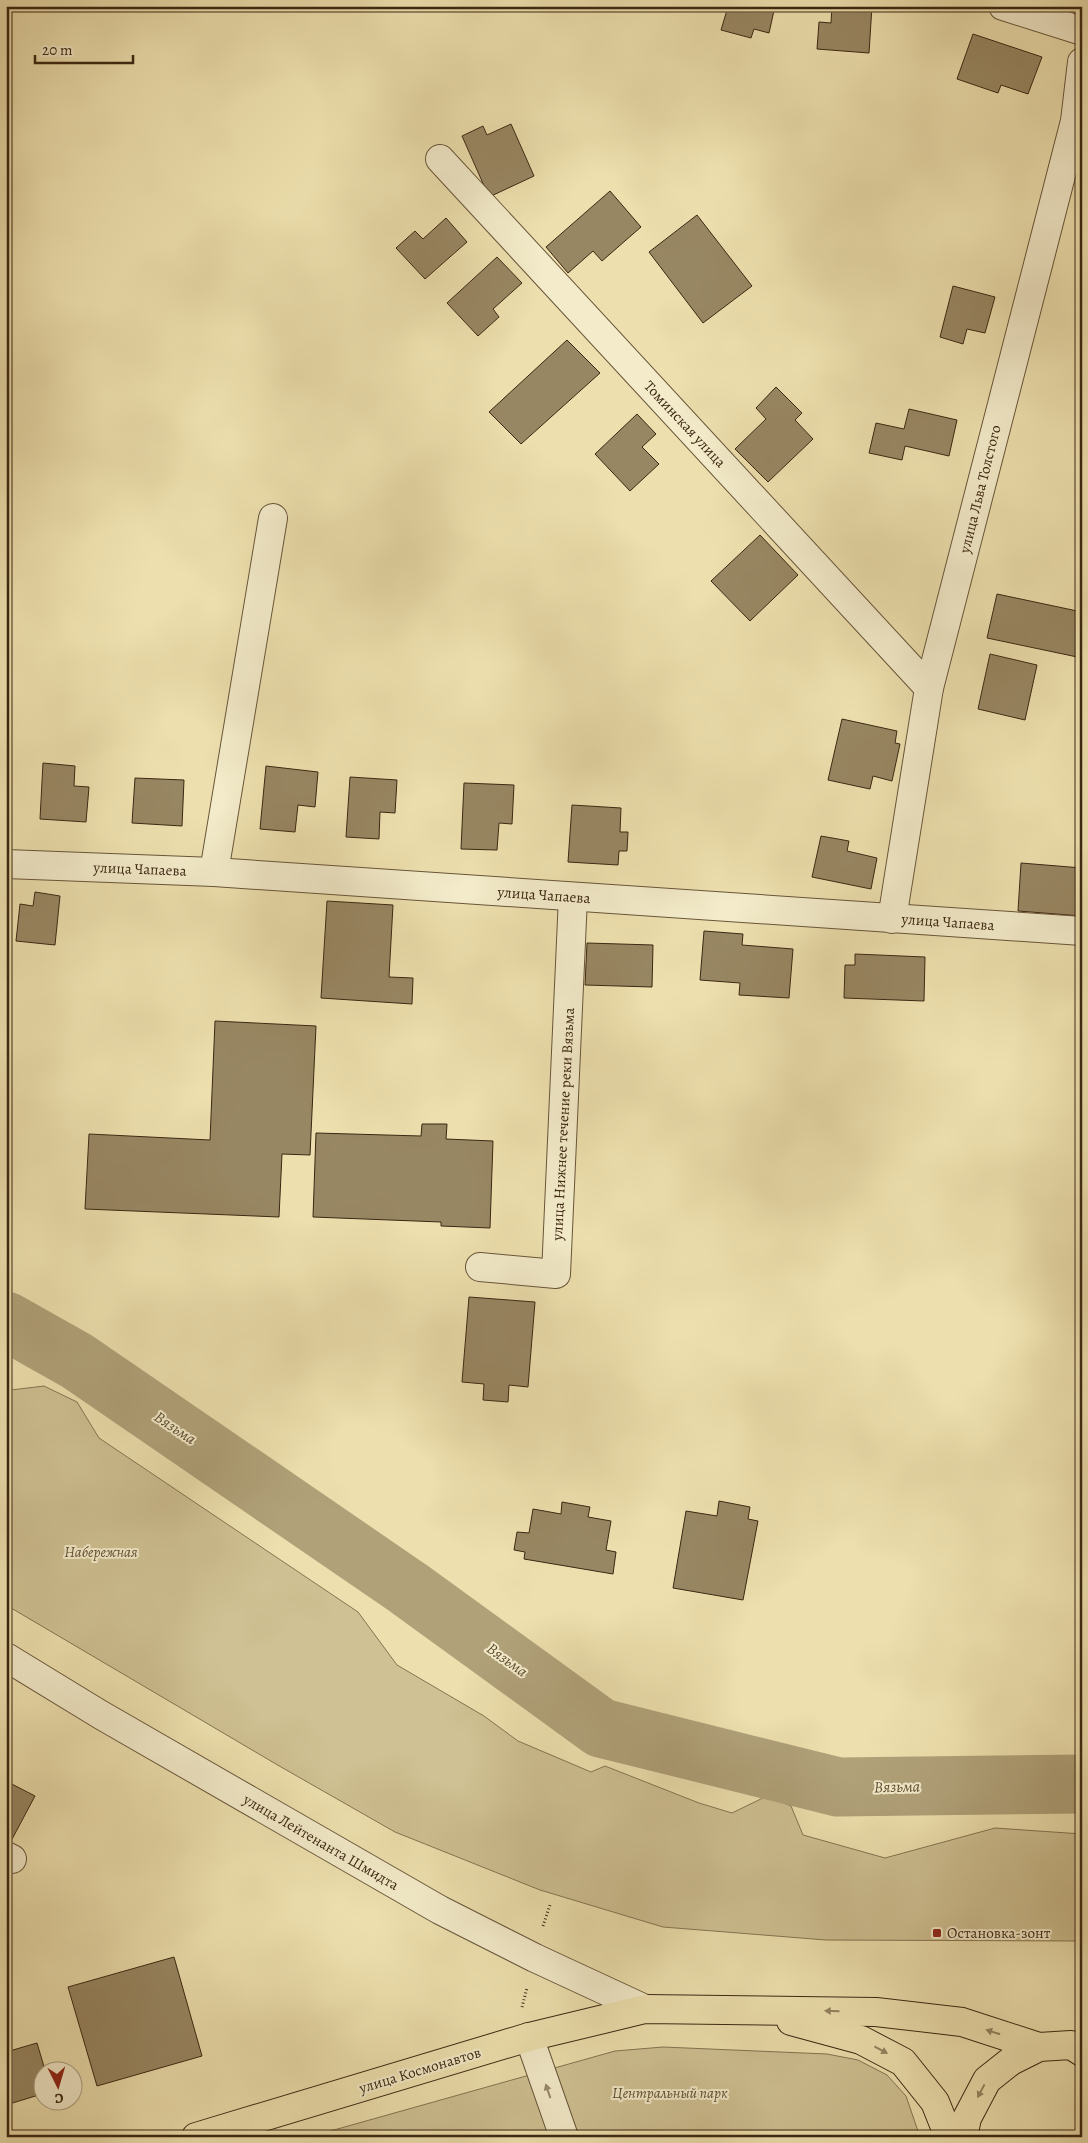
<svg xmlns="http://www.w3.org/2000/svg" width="1088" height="2143" viewBox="0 0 1088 2143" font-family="Alegreya,serif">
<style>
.green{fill:#cfc193;stroke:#857452}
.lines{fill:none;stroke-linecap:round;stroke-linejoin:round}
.river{stroke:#b0a179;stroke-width:59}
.building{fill:#988763;stroke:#3b2712}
.minor-casing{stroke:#685539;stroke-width:30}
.major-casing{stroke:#3b2712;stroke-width:30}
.path{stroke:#3b2712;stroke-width:3;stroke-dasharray:1 2.5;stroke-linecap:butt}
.minor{stroke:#f3ebca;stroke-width:28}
.major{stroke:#ede0ae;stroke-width:28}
.oneway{fill:#948460}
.oneway2{fill:#97896e}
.poi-dot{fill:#8f2418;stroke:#f3ebca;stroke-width:2}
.labels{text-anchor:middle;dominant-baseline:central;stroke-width:4;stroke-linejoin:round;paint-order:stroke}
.street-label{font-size:15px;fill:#3b2712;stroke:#f3ebca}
.park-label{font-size:15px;font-style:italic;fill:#604e32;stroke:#f3ebca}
.poi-label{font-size:15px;fill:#3b2712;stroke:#f3ebca;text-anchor:start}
.water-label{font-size:16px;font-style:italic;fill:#5e4c31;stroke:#f3ebca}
</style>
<rect width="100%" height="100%" fill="#ede0ae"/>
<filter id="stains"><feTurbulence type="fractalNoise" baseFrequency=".004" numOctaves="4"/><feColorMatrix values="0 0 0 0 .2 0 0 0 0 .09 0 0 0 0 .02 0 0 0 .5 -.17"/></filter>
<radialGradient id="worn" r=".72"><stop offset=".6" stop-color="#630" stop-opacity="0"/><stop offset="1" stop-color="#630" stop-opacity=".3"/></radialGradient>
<g class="green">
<path d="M44,1386l33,16 22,36 259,174 39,53 87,51 34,25 73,31 14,-6 94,37 33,10 35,-17 24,10 12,29 82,23 110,-30 87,6v107l-256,-1 -163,-13 -123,-37 -145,-58 -114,-65 -275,-162v-216l5,1z"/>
<path d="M663,2047l164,7 31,6 29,15 19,21 14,41h-611l306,-86z"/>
</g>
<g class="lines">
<path class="river" d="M6,1321l71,40 331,227 193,140 237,59 244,-3"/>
</g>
<g class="building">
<path d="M715,6h60l-6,27 -15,-4 -3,9 -30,-8 6,-20z"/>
<path d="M832,6h40l-3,47 -52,-4 2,-27 12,1z"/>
<path d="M973,34l69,23 -14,37 -27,-9 -3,8 -41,-14z"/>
<path d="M511,124l23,52 -45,21 -27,-61 21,-10 4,9z"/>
<path d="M610,191l31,36 -39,34 -9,-10 -25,22 -22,-26z"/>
<path d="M697,215l55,71 -49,37 -54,-71z"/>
<path d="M446,218l21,24 -42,37 -29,-31 19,-17 8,8z"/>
<path d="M497,257l25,26 -29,26 6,8 -21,19 -31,-33z"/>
<path d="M953,286l42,11 -10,36 -18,-4 -4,15 -23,-7z"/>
<path d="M567,340l33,33 -79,71 -32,-32z"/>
<path d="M776,387l26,26 -7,7 18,19 -45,43 -33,-33 31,-30 -10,-11z"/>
<path d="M909,409l48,11 -8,36 -44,-10 -3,14 -33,-7 7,-30 28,6z"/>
<path d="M637,414l19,20 -14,13 17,17 -29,27 -35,-37z"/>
<path d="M760,535l38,40 -48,46 -39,-40z"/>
<path d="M997,594l85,18v46l-95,-20z"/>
<path d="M990,654l47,11 -12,55 -47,-11z"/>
<path d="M842,719l55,12 -2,12 5,1 -8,37 -19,-5 -3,13 -42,-9z"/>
<path d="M43,763l32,3 -1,20 15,1 -3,35 -46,-3z"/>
<path d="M266,766l52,6 -3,35 -17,-2 -3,27 -35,-3z"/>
<path d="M350,777l47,3 -2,33 -15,-1 -1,27 -33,-2z"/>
<path d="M135,778l49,2 -2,46 -50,-3z"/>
<path d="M464,783l50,2 -2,39 -13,-1 -2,27 -36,-1z"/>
<path d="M572,805l49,3 -1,24h8l-1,19h-8l-1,14 -50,-3z"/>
<path d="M821,836l28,5 -2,10 30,7 -6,31 -59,-12z"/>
<path d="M1021,863l61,5v48l-64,-5z"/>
<path d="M35,892l25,4 -5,49 -39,-4 4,-37 13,2z"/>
<path d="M327,901l66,4 -4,72 24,1 -1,26 -91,-6z"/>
<path d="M704,931l39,3 -1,11 51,4 -4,49 -50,-3 1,-12 -40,-3z"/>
<path d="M587,943l66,2 -1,42 -67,-2z"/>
<path d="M855,954l70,3 -1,44 -80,-3 1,-33h10z"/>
<path d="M215,1021l101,5 -6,129 -28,-1 -3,63 -194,-8 4,-75 121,6z"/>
<path d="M422,1124h25l-1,15 47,2 -3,87 -49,-2v-4l-128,-5 3,-84 105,3z"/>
<path d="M469,1297l66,5 -7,85 -19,-2 -1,17 -25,-2 1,-16 -22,-2z"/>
<path d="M719,1501l31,6 -2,12 10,2 -15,79 -70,-12 13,-77 31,5z"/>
<path d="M562,1502l28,5 -2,10 23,4 -5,29 10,2 -3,22 -89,-15 1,-7 -11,-2 3,-18 12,1 4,-24 28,5z"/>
<path d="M6,1781l29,15 -25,47 -4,-2z"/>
<path d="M174,1957l28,99 -105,30 -29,-99z"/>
<path d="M37,2043l8,27h-3v24l-36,11v-53z"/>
</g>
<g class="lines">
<defs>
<g id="minor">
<path d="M1003,6l79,25"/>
<path d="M440,159l489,529"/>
<path d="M6,864l208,8 868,59"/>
<path d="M214,872l59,-354"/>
<path d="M892,919l37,-231 146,-567 7,-59"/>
<path d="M480,1267l76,7 17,-377"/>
<path d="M6,1657l95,58 339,195 95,48 110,51"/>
<path d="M6,1856l6,3"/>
<path d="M529,2037l35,100"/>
</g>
<g id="major">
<path d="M791,2021l70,19 42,22 32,40 14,35"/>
<path d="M196,2137l333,-100 116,-28 231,3 86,10 77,25"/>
<path d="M963,2137l4,-19 20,-38 24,-19 28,-14 32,-2 11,7"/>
</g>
</defs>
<use href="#minor" class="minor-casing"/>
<use href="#major" class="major-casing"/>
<g class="path">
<path d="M543,1926l7,-21"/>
<path d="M522,2007l5,-19"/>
</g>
<use href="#minor" class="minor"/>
<use href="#major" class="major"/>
</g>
<defs><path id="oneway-solid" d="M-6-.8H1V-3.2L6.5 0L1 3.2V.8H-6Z" transform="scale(1.25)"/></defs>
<g class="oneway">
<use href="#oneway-solid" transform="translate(832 2011) rotate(-179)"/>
<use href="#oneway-solid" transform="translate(993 2032) rotate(-162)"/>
<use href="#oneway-solid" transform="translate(881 2050) rotate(28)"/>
<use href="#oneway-solid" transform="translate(981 2091) rotate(118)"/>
</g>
<use class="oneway2" href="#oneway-solid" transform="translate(548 2091) rotate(-109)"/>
<rect class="poi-dot" x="932" y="1928" width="10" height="10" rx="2.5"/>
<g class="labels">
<g class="street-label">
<text transform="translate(685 424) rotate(47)">Томинская улица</text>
<text transform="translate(980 489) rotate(-76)">улица Льва Толстого</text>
<text transform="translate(140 869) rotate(2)">улица Чапаева</text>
<text transform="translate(544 895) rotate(4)">улица Чапаева</text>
<text transform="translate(948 922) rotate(4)">улица Чапаева</text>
<text transform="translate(563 1124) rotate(-87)">улица Нижнее течение реки Вязьма</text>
<text transform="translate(321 1842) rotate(30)">улица Лейтенанта Шмидта</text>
<text transform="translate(420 2070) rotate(-17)">улица Космонавтов</text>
</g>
<g class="park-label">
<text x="101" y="1552">Набережная</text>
<text x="670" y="2093">Центральный парк</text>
</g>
<g class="poi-label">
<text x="947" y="1933">Остановка-зонт</text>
</g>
<g class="water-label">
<text transform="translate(175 1428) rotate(34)">Вязьма</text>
<text transform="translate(507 1660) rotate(36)">Вязьма</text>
<text transform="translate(897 1787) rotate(-1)">Вязьма</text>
</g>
</g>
<rect width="1088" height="2143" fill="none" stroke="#ede0ae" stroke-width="25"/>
<rect x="8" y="8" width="1073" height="2128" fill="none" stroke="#3b2712" stroke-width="2.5"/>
<rect x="12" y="12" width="1063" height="2118" fill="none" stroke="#3b2712"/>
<g transform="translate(58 2086) rotate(175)"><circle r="24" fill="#f3ebca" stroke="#a99d80"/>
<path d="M0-4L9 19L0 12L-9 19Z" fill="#8f2418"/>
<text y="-8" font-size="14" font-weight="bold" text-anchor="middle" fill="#3b2712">С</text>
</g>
<path d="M35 55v8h98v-8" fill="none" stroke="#3b2712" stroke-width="2.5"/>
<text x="42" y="55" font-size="15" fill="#3b2712" stroke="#f3ebca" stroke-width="4" paint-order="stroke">20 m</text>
<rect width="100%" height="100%" filter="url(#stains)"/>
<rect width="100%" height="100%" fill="url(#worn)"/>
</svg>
